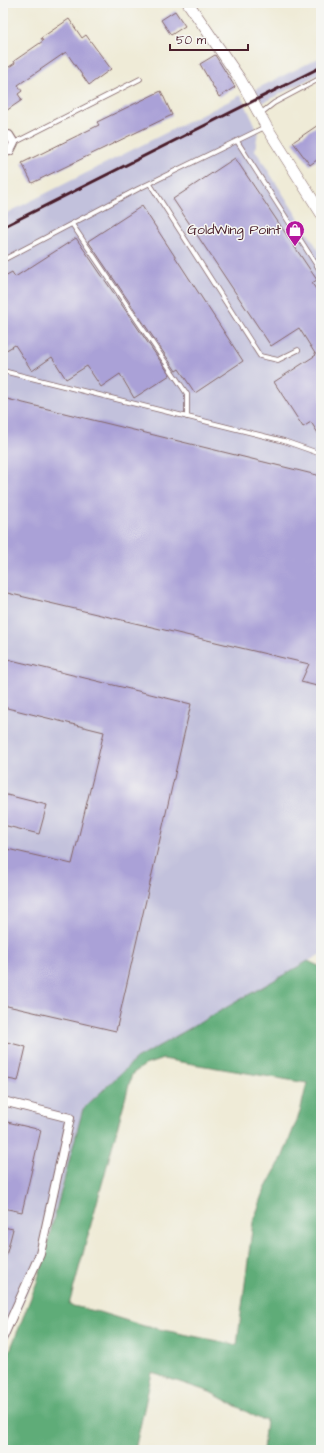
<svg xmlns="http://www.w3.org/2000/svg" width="324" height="1453" viewBox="0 0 324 1453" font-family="'Architects Daughter',sans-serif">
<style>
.industrial{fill:#c2c1dc}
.forest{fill:#5fac78;stroke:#546652;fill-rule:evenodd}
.building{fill:#aaa1d7}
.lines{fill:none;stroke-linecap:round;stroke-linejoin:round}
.service-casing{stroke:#846667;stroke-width:5.5}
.minor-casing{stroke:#846667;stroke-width:10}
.tertiary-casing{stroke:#846667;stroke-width:12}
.service{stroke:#fff;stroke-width:4}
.minor{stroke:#fff;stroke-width:8}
.tertiary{stroke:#fff;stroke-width:11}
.rail{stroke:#4a1f2b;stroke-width:3}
.labels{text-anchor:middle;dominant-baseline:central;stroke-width:3;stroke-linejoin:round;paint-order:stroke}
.poi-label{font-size:14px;fill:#4a1f2b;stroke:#f6f6f2;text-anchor:end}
</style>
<rect width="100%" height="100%" fill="#f6f6f2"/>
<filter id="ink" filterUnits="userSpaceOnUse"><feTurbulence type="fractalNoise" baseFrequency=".025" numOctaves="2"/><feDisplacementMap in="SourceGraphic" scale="8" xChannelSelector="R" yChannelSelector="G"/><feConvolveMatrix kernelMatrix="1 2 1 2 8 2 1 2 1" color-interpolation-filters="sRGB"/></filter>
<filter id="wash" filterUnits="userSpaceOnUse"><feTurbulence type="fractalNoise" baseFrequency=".012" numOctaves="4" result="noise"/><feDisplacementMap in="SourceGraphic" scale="16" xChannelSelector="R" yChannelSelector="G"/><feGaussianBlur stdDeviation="0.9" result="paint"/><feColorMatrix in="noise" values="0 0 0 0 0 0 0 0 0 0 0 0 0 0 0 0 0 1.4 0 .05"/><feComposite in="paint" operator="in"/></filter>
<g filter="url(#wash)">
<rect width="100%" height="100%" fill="#efebd7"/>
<g class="industrial">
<path d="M321,57v16l-59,30 -8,-13z"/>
<path d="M241,95l17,37 -3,18 66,104v700l-185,105 -53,50 -40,146 -40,93v-1133z"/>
</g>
<path class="forest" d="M308,961l13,6v483h-58l3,-31h-6l-50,-27 -58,-19 -17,77h-132v-82l34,-86 46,-173 53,-50zM163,1059l144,24 -7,29 -18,46 -17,31 -12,33 -16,123 -93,-19 -45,-14 -30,-7 63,-231 13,-9z"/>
<g id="blocks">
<g class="building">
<path d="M175,11l10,15 -14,9 -10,-15z"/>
<path d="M69,19l13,19 4,-3 25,34 -22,16 -23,-33 -48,33 4,6 -4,3 4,6 -19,13v-42l12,-8 -1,-2 29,-20 -2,-3z"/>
<path d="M215,55l20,32 -16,10 -19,-33z"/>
<path d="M161,91l11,24 -140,68 -10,-20 77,-38 -2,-3z"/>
<path d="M321,123v34l-11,8 -17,-23z"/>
<path d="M235,158l82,122 -5,3 9,14v141l-10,-16 -8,5 -29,-45 42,-27 -17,-27 -28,18 -98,-147z"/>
<path d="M142,206l101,155 -48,32 -16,-24 -3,2 -88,-130z"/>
<path d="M76,238l94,137 -36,23 -14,-24 -19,13 -14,-21 -21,13 -14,-22 -20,14 -17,-26 -12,7v-75l9,-5 3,5z"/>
<path d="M3,398l318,78v211l-20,-5 8,-18 -306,-72z"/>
<path d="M3,658l188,46 -75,327 -113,-26v-157l69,16 32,-132 -101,-25z"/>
<path d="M3,794l44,11 -8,29 -36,-9z"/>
<path d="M3,1041l23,6 -8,34 -15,-3z"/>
<path d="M3,1121l38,9 -19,82 -19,-4z"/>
<path d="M3,1227l10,2 -7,27h-3z"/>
</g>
</g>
</g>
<g filter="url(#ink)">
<use href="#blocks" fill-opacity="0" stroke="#846667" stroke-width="1"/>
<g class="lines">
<defs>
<g id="service">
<path d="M260,114l14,-11 47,-25"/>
<path d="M237,141l84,131"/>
<path d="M14,143l126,-64"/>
<path d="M150,184l110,172 18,4 20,-10"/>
<path d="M72,224l115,170v23"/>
<path d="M3,260l135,-71 127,-62"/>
<path d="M3,371l281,70 37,13"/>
</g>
<g id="minor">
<path d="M3,135h6l5,8 -4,8 -7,1"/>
<path d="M3,1101l67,17 -30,136 -37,83"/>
</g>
<path id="tertiary" d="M188,3l52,76 26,47 55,87"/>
</defs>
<use href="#service" class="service-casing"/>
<use href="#minor" class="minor-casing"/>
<use href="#tertiary" class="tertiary-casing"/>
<use href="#service" class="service"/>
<use href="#minor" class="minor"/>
<use href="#tertiary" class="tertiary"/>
<path class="rail" d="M3,227l318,-160"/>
</g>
</g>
<defs>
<symbol id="shop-pin" viewBox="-11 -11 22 30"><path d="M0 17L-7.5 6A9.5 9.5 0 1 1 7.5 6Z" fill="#b5179e" stroke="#f6f6f2"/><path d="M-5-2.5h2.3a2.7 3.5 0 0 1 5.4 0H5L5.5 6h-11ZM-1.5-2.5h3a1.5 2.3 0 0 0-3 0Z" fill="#fff"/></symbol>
</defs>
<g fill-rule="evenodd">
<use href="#shop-pin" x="284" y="219" width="22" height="30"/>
</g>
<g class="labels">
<g class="poi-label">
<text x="281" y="230">GoldWing Point</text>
</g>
</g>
<rect width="324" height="1453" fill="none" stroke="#f6f6f2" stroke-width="16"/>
<path d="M170 44v6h78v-6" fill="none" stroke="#4a1f2b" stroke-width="2"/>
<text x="176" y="44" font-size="12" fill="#4a1f2b" stroke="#f6f6f2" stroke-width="3" paint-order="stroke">50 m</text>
</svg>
